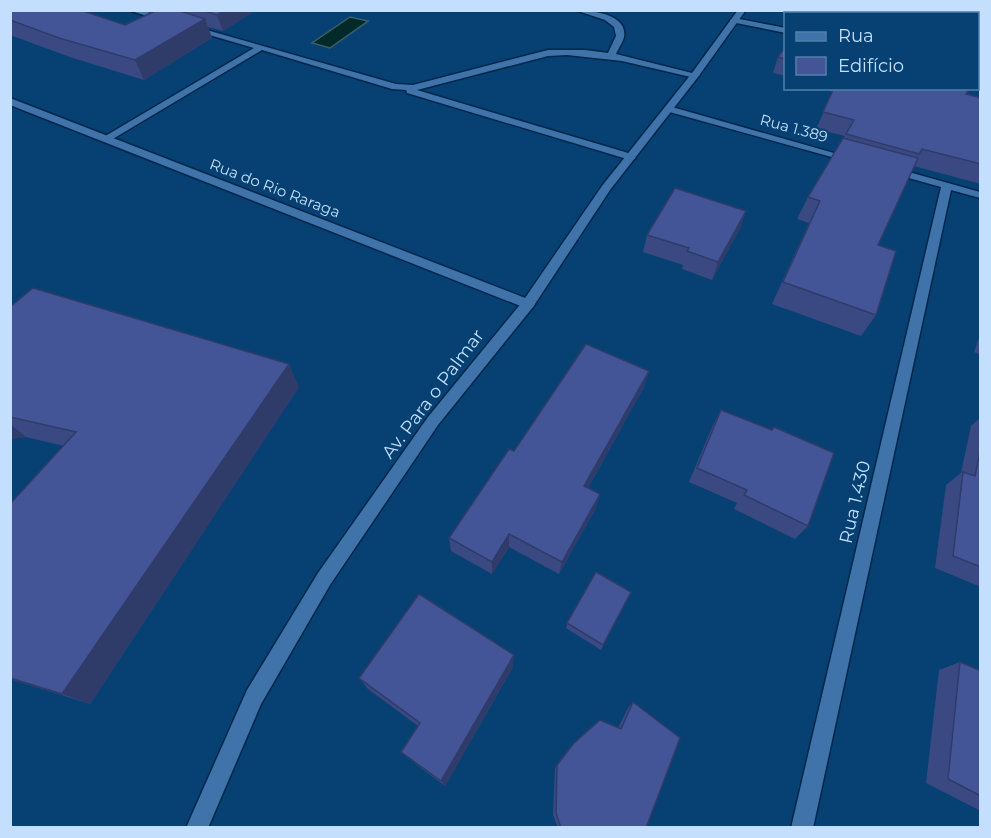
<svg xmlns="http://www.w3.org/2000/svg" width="991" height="838" viewBox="0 0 991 838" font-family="Montserrat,sans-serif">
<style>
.water{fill:#012a28;stroke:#3b6068;stroke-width:1.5}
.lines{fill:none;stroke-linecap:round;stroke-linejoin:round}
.lane-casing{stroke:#00274c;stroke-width:3}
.street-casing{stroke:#00274c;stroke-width:3}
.secondary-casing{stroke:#00274c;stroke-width:3}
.lane{fill:#3f73a9;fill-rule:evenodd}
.street{fill:#3f73a9;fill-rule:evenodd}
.secondary{fill:#3f73a9;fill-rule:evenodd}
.wall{fill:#3a4982}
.shaded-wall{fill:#2f3c6a}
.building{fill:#435597;stroke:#2f3c6a;stroke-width:1.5}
.labels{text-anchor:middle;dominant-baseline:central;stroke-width:4.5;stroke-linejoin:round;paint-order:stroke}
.far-street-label{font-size:15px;fill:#c3dffd;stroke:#074173}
.street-label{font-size:18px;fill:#c3dffd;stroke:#074173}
</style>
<rect width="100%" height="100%" fill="#074173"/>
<path class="water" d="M350,17l18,4 -38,27 -18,-5z"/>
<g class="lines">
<defs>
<g id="lane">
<path d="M128,10h14l28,10 -4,2z"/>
<path d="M575,10c16,0 53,4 49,27 -1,5 -6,12 -8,17l84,21 -5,3 -73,-17 -55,-6 -19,1 -131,34 218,65v4h-8l-220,-66 -1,-3 -14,-1 -130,-39 -151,90 -9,-2 152,-90 -65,-19v-4l207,59 17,1 135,-35h37l23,3 8,-17 -2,-9 -9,-7z"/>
</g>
<g id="street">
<path d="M734,18l52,10v5l-55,-11 -1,-2z"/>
<path d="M10,98l523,203 2,3 -2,3h-10l-513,-202z"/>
<path d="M666,107h6l183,52 -1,2h-8l-180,-50z"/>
<path d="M891,167l89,25v6l-29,-8 -138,638h-22l150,-641 -54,-15v-4z"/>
</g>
<path id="secondary" d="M738,10h8l-48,67 -88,113 -77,117 -95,118 -108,160 -69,119 -53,124h-22l61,-138 71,-117 110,-156 95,-116 79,-115 90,-113z"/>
</defs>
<use href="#lane" class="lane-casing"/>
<use href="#street" class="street-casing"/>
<use href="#secondary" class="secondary-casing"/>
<use href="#lane" class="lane"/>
<use href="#street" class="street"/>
<use href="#secondary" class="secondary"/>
</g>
<g class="wall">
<path d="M10,10l115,15 55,-13v-2h76l-33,21 -15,-4 4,11 -68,42 -74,-23 -60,-22z"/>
<path d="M786,46v30l-13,-3 5,-16z"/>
<path d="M820,88h150l-4,6 15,4v86l-67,-18 -36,79 -2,70 -15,21 -89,-32 37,-81 -12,-4 11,-22 37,-61 -29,-7 17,-37z"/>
<path d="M746,211l-6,17 -28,52 -30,-11 1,-4 -40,-13 4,-17z"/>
<path d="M10,307l289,80 -209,317 -80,-25v-175l54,-58 -38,-9 -16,2z"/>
<path d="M981,332v23l-7,-3z"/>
<path d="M644,387l-56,101 8,20 -37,66 -50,-27 -17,27 -41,-23 -2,-13 65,-87z"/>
<path d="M721,410l51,20 2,-3 34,99 -13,13 -61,-30 3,-6 -48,-21 24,-57z"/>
<path d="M981,417v170l-46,-19 11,-83 15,-12 10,-47z"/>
<path d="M631,592l-30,58 -35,-22 1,-5z"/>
<path d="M960,662l21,9v140l-55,-28 13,-113z"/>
<path d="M513,667l-68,119 -37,-28 -7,-6 17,-26 -50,-37 -9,-11z"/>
<path d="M633,702l13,126h-88l-5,-13 2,-47 2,-3 61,-37 10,-20z"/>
</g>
<g class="shaded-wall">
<path d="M225,10h31l-33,21 -6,-16z"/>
<path d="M205,19l7,19 -68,42 -9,-20z"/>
<path d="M746,211l-6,17 -28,52 6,-18z"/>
<path d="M289,364l10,23 -209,317 -28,-10z"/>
<path d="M649,371l-5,16 -63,113 3,-14z"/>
<path d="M10,424l16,13 -16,2z"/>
<path d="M600,494l-4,14 -37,66 3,-12z"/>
<path d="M509,534v13l-17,27v-12z"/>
<path d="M514,655l-1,12 -68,119 -4,-5z"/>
</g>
<g class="building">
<path d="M10,10h70l45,15 32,-15h20l28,9 -70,41 -76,-22 -49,-18z"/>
<path d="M202,10h23l-8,5z"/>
<path d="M809,10h172v60l-3,5v-61h-171z"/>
<path d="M786,46v13l-8,-2z"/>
<path d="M834,88h136l-4,6 15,4v66l-59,-15 -3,5 -73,-20 8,-14 -31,-8z"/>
<path d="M843,138l75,20 -40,87 18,6 -20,64 -93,-33 37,-81 -12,-4z"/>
<path d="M675,188l71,23 -28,51 -31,-11 2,-3 -42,-13z"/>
<path d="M33,288l256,76 -227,330 -52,-16v-174l66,-72 -66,-15v-110z"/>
<path d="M586,344l63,27 -65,115 16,8 -38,68 -53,-28 -17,28 -43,-24 60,-89 5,2z"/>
<path d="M721,410l51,20 2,-3 60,26 -26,73 -64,-31 3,-5 -50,-22z"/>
<path d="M981,447v120l-28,-11 10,-84 12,4z"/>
<path d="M596,572l35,20 -28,53 -36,-22z"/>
<path d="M419,594l95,61 -73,126 -40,-29 19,-29 -61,-45z"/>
<path d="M960,662l21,9v125l-33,-17z"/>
<path d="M633,702l47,36 -34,90h-85l-5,-15 1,-48 17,-22 26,-23 21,9z"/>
</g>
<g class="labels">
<g class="far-street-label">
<text transform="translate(794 128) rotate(15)">Rua 1.389</text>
<text transform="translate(275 188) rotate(21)">Rua do Rio Raraga</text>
</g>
<g class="street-label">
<text transform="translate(433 394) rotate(-53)">Av. Para o Palmar</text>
<text transform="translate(855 502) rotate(-77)">Rua 1.430</text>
</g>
</g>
<rect width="991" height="838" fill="none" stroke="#c3dffd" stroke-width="24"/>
<rect x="784" y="12" width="195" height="78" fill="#074173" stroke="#5280aa" stroke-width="1.5"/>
<rect x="796" y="32" width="30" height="9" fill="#3f73a9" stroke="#5280aa" stroke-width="1.5"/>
<text x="838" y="42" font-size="18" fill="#c3dffd">Rua</text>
<rect x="796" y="57" width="30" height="18" fill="#435597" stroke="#5280aa" stroke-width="1.5"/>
<text x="838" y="72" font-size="18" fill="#c3dffd">Edifício</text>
</svg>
